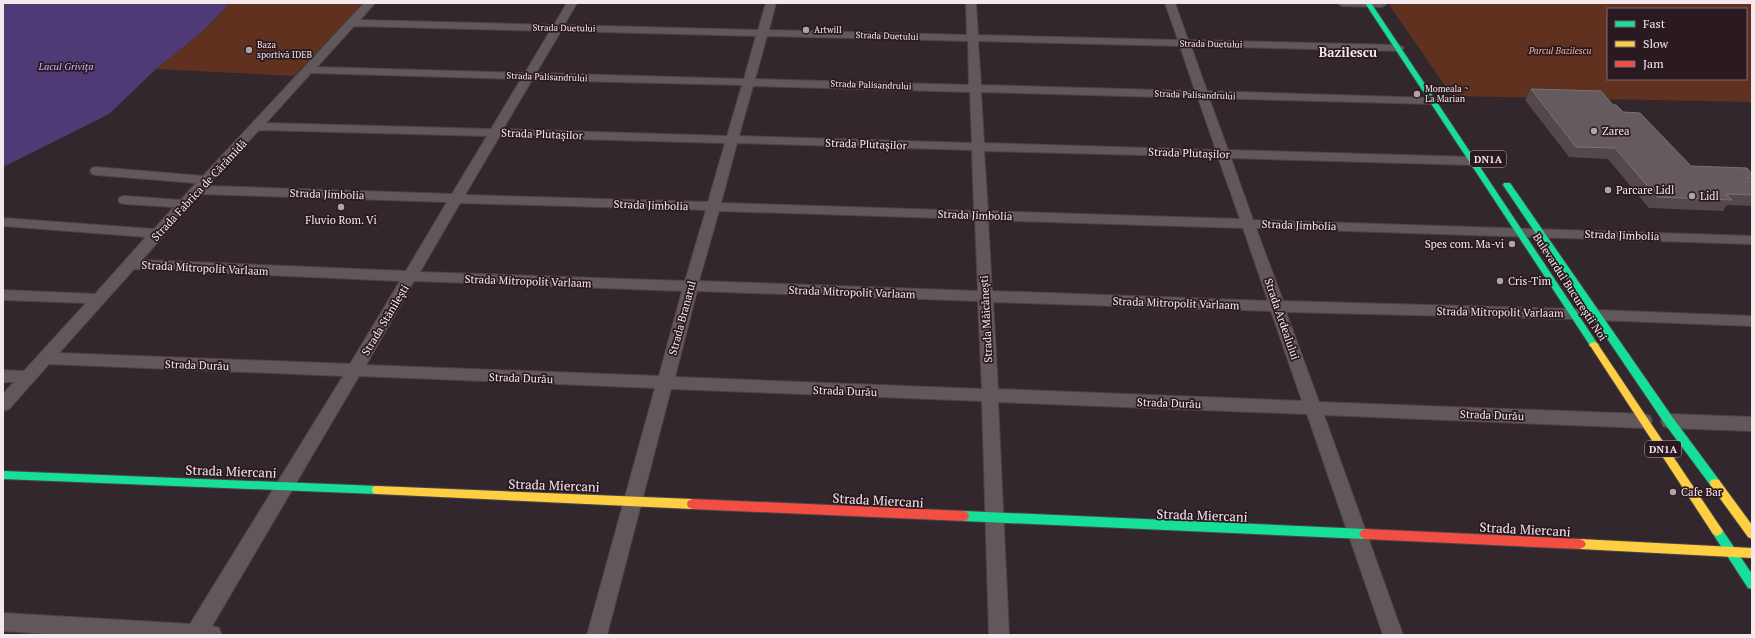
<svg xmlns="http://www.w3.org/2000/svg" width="1755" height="638" viewBox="0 0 1755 638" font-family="'PT Serif',serif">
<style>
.green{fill:#60311e;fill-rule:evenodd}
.water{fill:#4e3b75}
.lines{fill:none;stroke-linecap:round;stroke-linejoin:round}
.street-casing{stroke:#4d4448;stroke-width:2}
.fast-casing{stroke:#4d4448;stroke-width:2}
.slow-casing{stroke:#4d4448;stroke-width:2}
.jam-casing{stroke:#4d4448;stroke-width:2}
.street{fill:#61585c;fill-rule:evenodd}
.fast{fill:#16e098;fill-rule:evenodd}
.slow{fill:#ffcf43;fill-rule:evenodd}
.jam{fill:#f24e42;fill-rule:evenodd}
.wall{fill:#53494c}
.building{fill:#655a5d;stroke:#7b7074}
.poi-dot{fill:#b1a4a9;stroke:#2b1922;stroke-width:1.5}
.labels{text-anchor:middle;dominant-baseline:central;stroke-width:3.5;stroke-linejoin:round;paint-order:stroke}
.far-street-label{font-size:9px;fill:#f5e8ed;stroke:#2b1922}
.far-poi-label{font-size:9px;fill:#f5e8ed;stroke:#2b1922;text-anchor:start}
.far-park-label{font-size:9px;font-style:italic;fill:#f2b49b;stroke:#2b1922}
.far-water-label{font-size:10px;font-style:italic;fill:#c8b9f2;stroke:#2b1922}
.shield{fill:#2b1922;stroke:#b8aab0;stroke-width:1}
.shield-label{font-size:10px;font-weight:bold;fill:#f5e8ed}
.poi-label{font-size:11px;fill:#f5e8ed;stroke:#2b1922;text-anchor:start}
.street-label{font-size:11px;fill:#f5e8ed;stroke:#2b1922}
.far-district-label{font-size:13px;font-weight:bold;fill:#f5e8ed;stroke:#2b1922}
.near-street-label{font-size:13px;fill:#f5e8ed;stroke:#2b1922}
</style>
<rect width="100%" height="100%" fill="#32272c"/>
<g class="green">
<path d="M230,3h133l-69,73 -138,-7 46,-37z"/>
<path d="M1388,3h364v99l-300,-6zM1608,9h138v70h-138z"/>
</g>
<path class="water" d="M3,3h227l-28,29 -46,37 -47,45 -106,53z"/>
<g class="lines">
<defs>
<g id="street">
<path d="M364,3h11l-15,17 194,5 13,-22h10l-13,22 194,5 8,-27h10l-7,27 198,5 -1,-32h10l2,32 200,5 -13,-37h10l13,37 211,5 5,3 -5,3 -208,-5 16,45 226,7 4,1 2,2 -2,2 -4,1 -224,-6 19,52 245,7 4,1 2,3 -2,3 -4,1 -242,-7 22,62 499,16v8l-496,-16 27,73 291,8 5,1 2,4 -2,4 -5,1 -288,-7 33,90 325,12 6,2 2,5 -2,5 -6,2 -320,-13 79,220h-20l-76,-221 -309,-12 11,233h-20l-7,-234 -311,-12 -64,246h-20l68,-247 -296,-12 -147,250 7,2 3,7h-159l-60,-4v-18l187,11 153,-248 -294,-12 -40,45 -6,2v-17l11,-12h-11v-12l21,1 62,-68 -83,-3v-10l92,4 51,-57 -143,-11v-8l151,11 20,-22 -49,-3 -5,-1 -2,-3 2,-3 5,-1 56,4 15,-17 -100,-8 -4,-1 -2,-3 2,-3 4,-1 107,9zM354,26l196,5 -25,42 -208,-6zM561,31l195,5 -12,43 -208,-6zM767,36l201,5 1,44 -214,-6zM978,41l202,5 15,45 -214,-6zM311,73l210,6 -30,50 -225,-6zM532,80l210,5 -15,51 -224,-7zM753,86l217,6 2,51 -233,-7zM981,92l217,6 18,52 -232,-7zM259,130l228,6 -35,58 -245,-8zM499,137l226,6 -17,59 -243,-7zM737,143l235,7 2,61 -253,-8zM984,151l234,6 22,62 -252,-8zM200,194l247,8 -41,69 -264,-11zM460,203l246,7 -21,71 -265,-9zM719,211l256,8 3,72 -279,-10zM988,220l255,8 25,73 -276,-10zM134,269l266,12 -50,83 -291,-11zM414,281l268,10 -23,85 -293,-11zM697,291l281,10 4,88 -307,-12zM993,302l278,9 31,90 -304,-12z"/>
<path d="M1337,3h49l1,1 -5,3 -40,-1z"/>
<path d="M1596,310l156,6v10l-156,-6 -5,-1 -2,-4 2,-4z"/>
<path d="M1669,414l83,3v14l-83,-3 -6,-2 -2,-5 2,-5z"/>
</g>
<g id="fast">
<path d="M1365,3h6l226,340 2,2 -2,2h-6z"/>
<path d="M1504,183h6l163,235 46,62 1,3 -1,3 -4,1 -4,-1 -46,-62 -162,-239z"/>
<path d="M3,471l374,15 4,1 1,3 -1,3 -4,1 -374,-15z"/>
<path d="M964,511l401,18 4,2 2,3 -2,3 -4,2 -401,-18 -4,-2 -1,-3 1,-3z"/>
<path d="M1717,526l4,2 31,46v15l-4,-1 -35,-54 -2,-3 2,-3z"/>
</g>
<g id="slow">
<path d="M1594,342l3,1 124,185 2,3 -2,3 -4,2 -4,-2 -122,-187 -2,-2 2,-2z"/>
<path d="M1715,479l4,1 33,45v14l-4,-2 -37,-51 -1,-3 1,-3z"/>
<path d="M377,486l315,13 4,2 1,3 -1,3 -4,2 -315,-15 -4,-1 -1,-3 1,-3z"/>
<path d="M1580,539l172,9v10l-172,-9 -4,-2 -2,-3 2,-3z"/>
</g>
<g id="jam">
<path d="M692,499l272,12 4,2 1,3 -1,3 -4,2 -272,-12 -4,-2 -1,-3 1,-3z"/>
<path d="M1365,529l215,10 4,2 2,3 -2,3 -4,2 -215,-10 -4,-2 -2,-3 2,-3z"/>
</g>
</defs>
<use href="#street" class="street-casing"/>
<use href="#fast" class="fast-casing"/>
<use href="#slow" class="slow-casing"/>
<use href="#jam" class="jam-casing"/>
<use href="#street" class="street"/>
<use href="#fast" class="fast"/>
<use href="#slow" class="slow"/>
<use href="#jam" class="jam"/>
</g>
<path class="wall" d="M1531,89l82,16 78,61 61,8v32l-25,-1 -4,6 -74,-3 -41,-49 -39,-2 -44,-57z"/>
<path class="building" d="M1531,89l70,2 12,14h3l7,7 17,1 51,53 56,2 5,6v4h-5l5,5v12l-26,-1 6,6 -75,-3 -42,-49 -39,-1z"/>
<g class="poi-dot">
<circle cx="806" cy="30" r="4"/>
<circle cx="249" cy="50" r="4"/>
<circle cx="1417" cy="94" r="4"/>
<circle cx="1594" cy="131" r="4"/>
<circle cx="1608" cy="190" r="4"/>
<circle cx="1692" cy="196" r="4"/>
<circle cx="341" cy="207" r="4"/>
<circle cx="1512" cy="244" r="4"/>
<circle cx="1500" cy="281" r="4"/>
<circle cx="1673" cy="492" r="4"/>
</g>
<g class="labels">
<g class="far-street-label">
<text transform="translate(564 28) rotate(1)">Strada Duetului</text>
<text transform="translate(887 36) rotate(2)">Strada Duetului</text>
<text transform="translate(1211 44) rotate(1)">Strada Duetului</text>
<text transform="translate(547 77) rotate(2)">Strada Palisandrului</text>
<text transform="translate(871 85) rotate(2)">Strada Palisandrului</text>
<text transform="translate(1195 95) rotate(2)">Strada Palisandrului</text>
</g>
<g class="far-poi-label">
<text x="814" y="30">Artwill</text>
<text x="257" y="45">Baza<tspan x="257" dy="10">sportivă IDEB</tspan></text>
<text x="1425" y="89">Momeala ~<tspan x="1425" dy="10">La Marian</tspan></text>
</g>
<g class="far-park-label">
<text x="1560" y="51">Parcul Bazilescu</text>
</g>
<g class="far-water-label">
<text x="66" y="66">Lacul Grivița</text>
</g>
<g class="shield">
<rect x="1470" y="151" width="36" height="16" rx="3"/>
<rect x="1645" y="441" width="36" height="16" rx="3"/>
</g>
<g class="shield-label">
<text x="1488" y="159">DN1A</text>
<text x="1663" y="449">DN1A</text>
</g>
<g class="poi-label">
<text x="1602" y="131">Zarea</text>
<text x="1616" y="190">Parcare Lidl</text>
<text x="1700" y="196">Lidl</text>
<text x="341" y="220" text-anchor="middle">Fluvio Rom. Vi</text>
<text x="1504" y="244" text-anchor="end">Spes com. Ma-vi</text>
<text x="1508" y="281">Cris-Tim</text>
<text x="1681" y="492">Cafe Bar</text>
</g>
<g class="street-label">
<text transform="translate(542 134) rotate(2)">Strada Plutașilor</text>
<text transform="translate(866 144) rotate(2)">Strada Plutașilor</text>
<text transform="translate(1189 153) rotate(2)">Strada Plutașilor</text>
<text transform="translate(199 190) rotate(-47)">Strada Fabrica de Cărămidă</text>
<text transform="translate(327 194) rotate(2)">Strada Jimbolia</text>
<text transform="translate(651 205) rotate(2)">Strada Jimbolia</text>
<text transform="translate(975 215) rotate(2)">Strada Jimbolia</text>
<text transform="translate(1299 225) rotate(2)">Strada Jimbolia</text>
<text transform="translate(1622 235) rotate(2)">Strada Jimbolia</text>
<text transform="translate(205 268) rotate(3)">Strada Mitropolit Varlaam</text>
<text transform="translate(528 281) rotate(2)">Strada Mitropolit Varlaam</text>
<text transform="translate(1570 287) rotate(57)">Bulevardul Bucureștii Noi</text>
<text transform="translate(852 292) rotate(2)">Strada Mitropolit Varlaam</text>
<text transform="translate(1176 303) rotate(2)">Strada Mitropolit Varlaam</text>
<text transform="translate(1500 312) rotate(1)">Strada Mitropolit Varlaam</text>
<text transform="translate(682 318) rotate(-75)">Strada Branarul</text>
<text transform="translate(986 319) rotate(-93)">Strada Măicănești</text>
<text transform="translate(1282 319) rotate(71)">Strada Ardealului</text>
<text transform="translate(385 320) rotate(-59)">Strada Stănilești</text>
<text transform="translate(197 365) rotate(2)">Strada Durău</text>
<text transform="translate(521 378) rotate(2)">Strada Durău</text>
<text transform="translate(845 391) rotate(2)">Strada Durău</text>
<text transform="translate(1169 403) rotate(2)">Strada Durău</text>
<text transform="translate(1492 415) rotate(2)">Strada Durău</text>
</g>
<g class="far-district-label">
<text x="1348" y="52">Bazilescu</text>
</g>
<g class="near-street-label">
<text transform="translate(231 471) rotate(2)">Strada Miercani</text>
<text transform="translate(554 485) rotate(2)">Strada Miercani</text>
<text transform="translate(878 500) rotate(3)">Strada Miercani</text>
<text transform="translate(1202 515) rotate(2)">Strada Miercani</text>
<text transform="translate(1525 529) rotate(3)">Strada Miercani</text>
</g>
</g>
<rect width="1755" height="638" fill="none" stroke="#f5e8ed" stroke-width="8"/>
<rect x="1607" y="8" width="140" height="72" fill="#2b1922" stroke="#7c6c73"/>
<rect x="1615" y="21" width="20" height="6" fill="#16e098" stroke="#7c6c73"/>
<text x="1643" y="28" font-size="12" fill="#f5e8ed">Fast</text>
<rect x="1615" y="41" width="20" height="6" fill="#ffcf43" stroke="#7c6c73"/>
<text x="1643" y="48" font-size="12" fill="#f5e8ed">Slow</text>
<rect x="1615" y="61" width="20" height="6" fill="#f24e42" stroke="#7c6c73"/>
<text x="1643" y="68" font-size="12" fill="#f5e8ed">Jam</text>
</svg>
